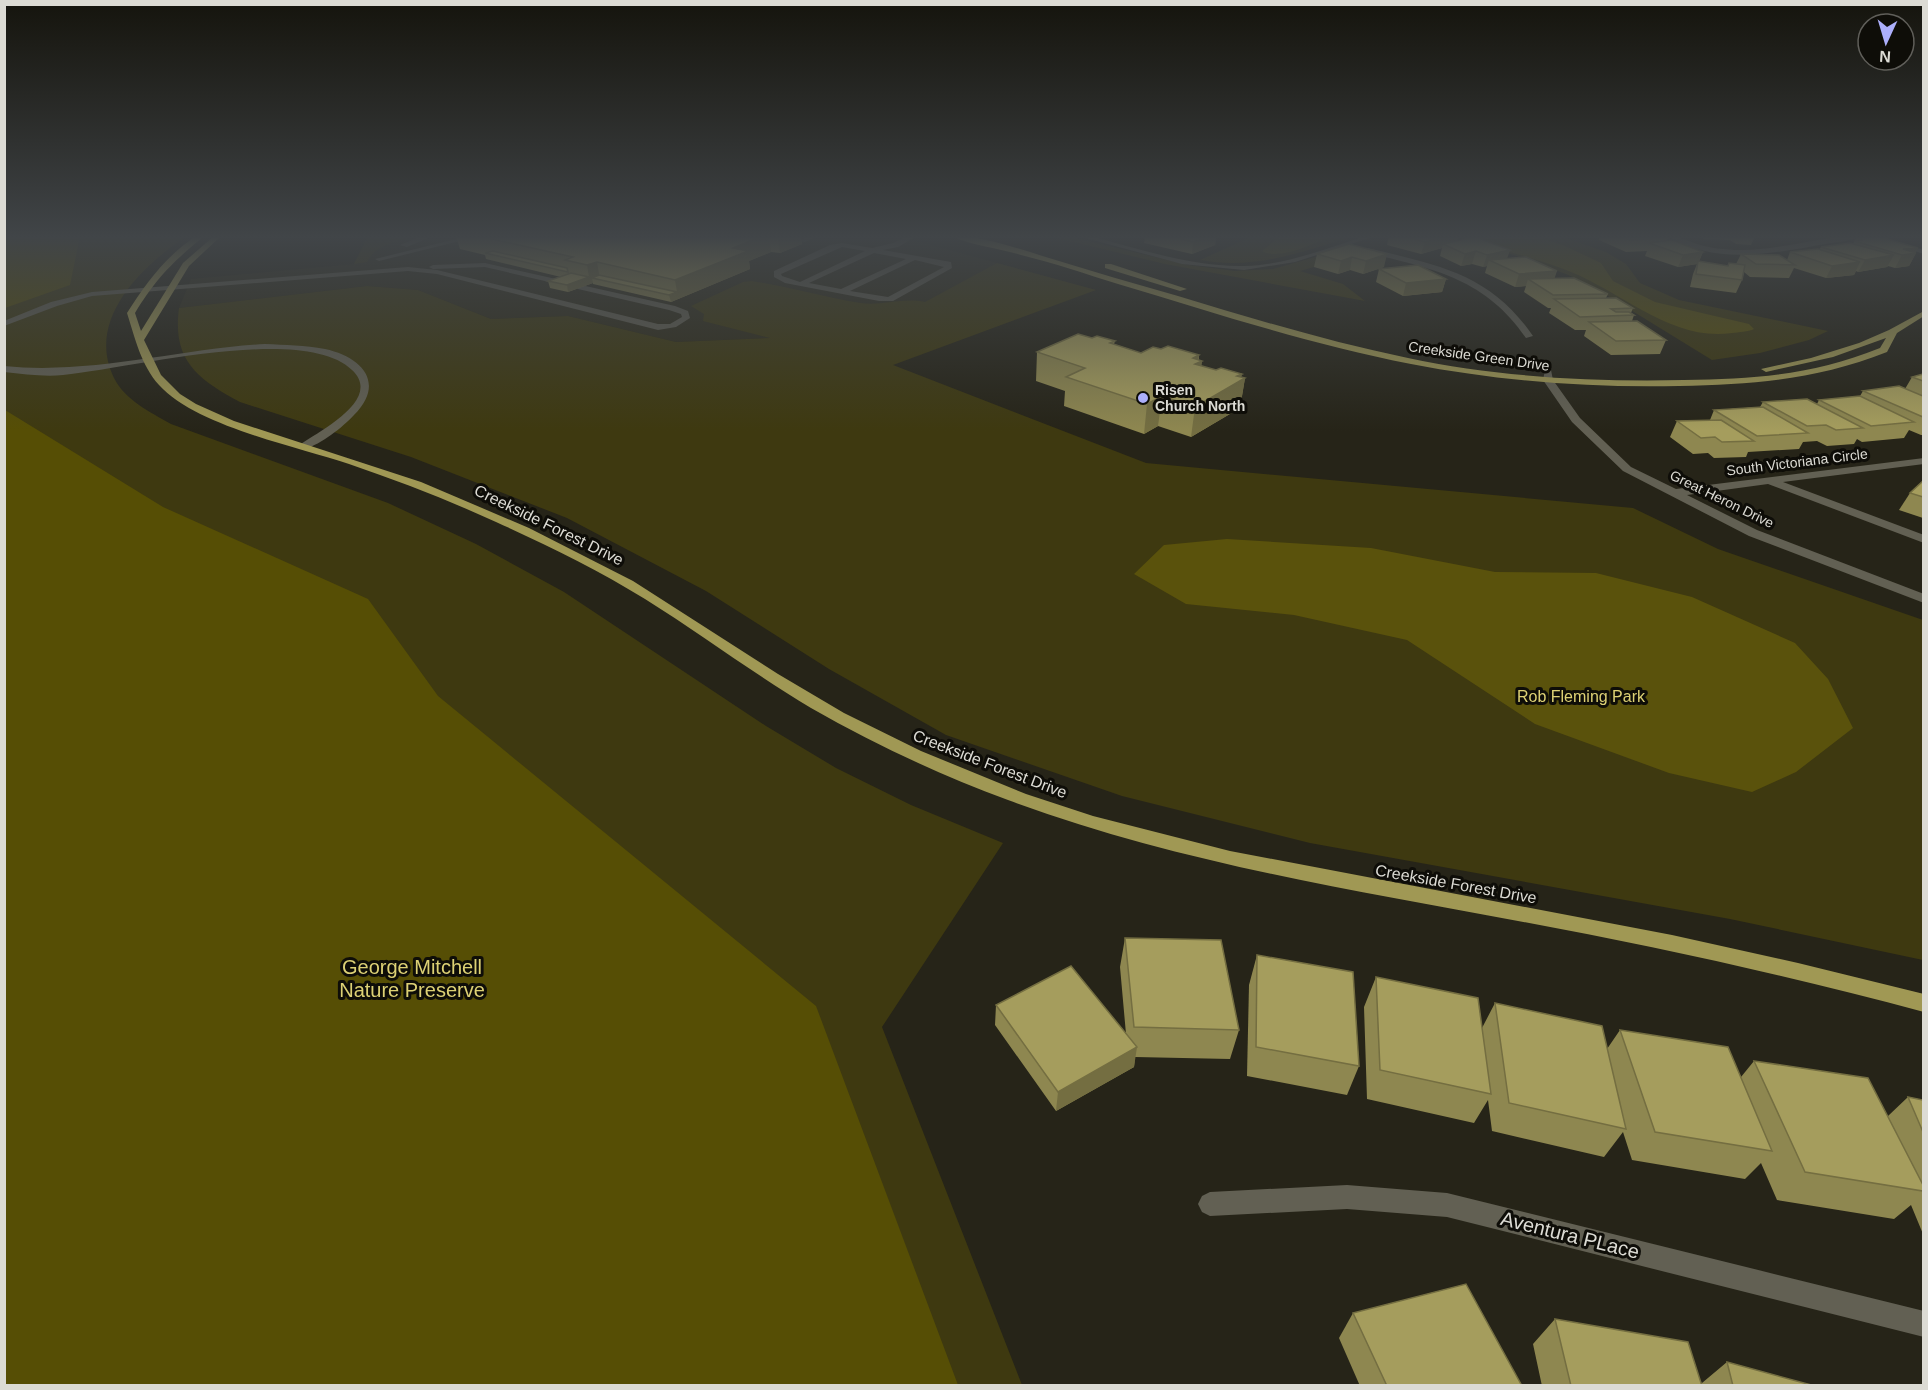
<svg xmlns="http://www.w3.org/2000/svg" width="1928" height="1390" viewBox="0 0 1928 1390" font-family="Helvetica,sans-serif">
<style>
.built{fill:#2f2c1a}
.green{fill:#3e3910}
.forest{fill:#564e05}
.water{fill:#5a520c}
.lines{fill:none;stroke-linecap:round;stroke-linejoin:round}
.minor{fill:#626053;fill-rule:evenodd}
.major{fill:#a09854;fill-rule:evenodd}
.wall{fill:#8e8750}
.shaded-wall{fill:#746e41}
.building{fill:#a59d5d;stroke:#746e41;stroke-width:1.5}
.poi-dot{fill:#acaffb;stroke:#0e0d08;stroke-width:2}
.labels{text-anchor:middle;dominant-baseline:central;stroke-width:6;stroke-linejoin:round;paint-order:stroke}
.far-street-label{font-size:14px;fill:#dcdbd4;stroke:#0e0d08}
.far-poi-label{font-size:14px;font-weight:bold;fill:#dcdbd4;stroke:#0e0d08;text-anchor:start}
.street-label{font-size:16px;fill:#dcdbd4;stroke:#0e0d08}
.park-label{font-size:16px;fill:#ddd174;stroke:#0e0d08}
.near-park-label{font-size:20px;fill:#ddd174;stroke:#0e0d08}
.near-street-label{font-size:20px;fill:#dcdbd4;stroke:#0e0d08}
</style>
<rect width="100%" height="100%" fill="#262418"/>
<path class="built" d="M368,236h526l30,7 172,47 -323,48 -97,4 -108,-26 -77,3 -73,-29 -51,-4 -188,22 12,-29 163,-15z"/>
<g class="green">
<path d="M5,236h182c-44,29 -102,83 -73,142 11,22 36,34 57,46l217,79 88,41 88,48 202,134 70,42 75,37 92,38 -121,184 140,358 -1017,1z"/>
<path d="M368,236h49c-18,6 -41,7 -50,26l-13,2z"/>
<path d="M1049,236h18l121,29 47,6 38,-2 67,-19 25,2 -65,19 43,13 22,17 -200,-37z"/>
<path d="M1253,236h101c-53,16 -98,34 -154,24z"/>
<path d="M1444,236h116l46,16 20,12 14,19 39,17 149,31 -19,9 -49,13 -48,7 -122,-75 -24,-11 -58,-21z"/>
<path d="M997,263l99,27 -203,75 253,98 487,45 85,41 205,71v340l-193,-41 -420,-76 -188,-47 -176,-61 -117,-66 -123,-78 -139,-73 -156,-61 -171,-55c-43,-23 -68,-42 -61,-94l188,-22 51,4 73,29 77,-3 108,26 94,-4 -67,-17 1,-7 -13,-8 52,-24 8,-1c37,5 73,16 110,22 22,3 42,-6 64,-1z"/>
</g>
<g class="forest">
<path d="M5,236h75l-10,49 -65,23z"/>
<path d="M5,410l158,97 205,92 70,97 378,310 142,379h-953z"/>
</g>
<g class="water">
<path d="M1280,236h52c-16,7 -54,25 -70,15z"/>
<path d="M1462,236h72l29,9 38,18 12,18 42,21 94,22 5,5c-6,3 -15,3 -22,4 -59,9 -109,-40 -161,-61 -35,-15 -74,-21 -109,-36z"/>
<path d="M1227,539l144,9 124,24 101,1 96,24 103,46 33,36 25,49 -57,44 -44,20 -83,-19 -134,-49 -128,-84 -113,-25 -108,-11 -52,-30 30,-29z"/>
</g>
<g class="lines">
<g class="minor">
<path d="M422,236h11l-26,11 -7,-2z"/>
<path d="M468,236h12l-101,25 -4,-2z"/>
<path d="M808,236h10l-13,6 -6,-1z"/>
<path d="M908,236h9l-19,11 -15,3 68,12 1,6 -59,33h-14l-94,-18 -11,-6v-6l56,-26 12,-2 30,5 21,-5zM842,247l23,4 -65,31 -18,-6 -1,-2zM874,253l32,6 -65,30 -32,-6zM915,260l29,7 -56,30 -38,-6z"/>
<path d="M1078,236h12c50,13 102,31 154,30 41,-1 82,-17 121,-30h11l-81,26 -51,8 -62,-6z"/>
<path d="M1668,236c10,0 17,4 26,7 15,5 31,7 47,7 40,0 80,-14 120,-14 -10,5 -24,6 -36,8 -50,9 -111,22 -157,-8z"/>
<path d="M1865,236h12l47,14v4z"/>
<path d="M1368,248c69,17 122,25 165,88l-7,2c-42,-61 -94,-69 -161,-86z"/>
<path d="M485,263l80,18 1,2 -4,2 -77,-18 -52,2 -4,-2 4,-2z"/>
<path d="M408,267l29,3 221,54h12l12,-7 -1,-3 -12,-4 -91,-21v-4h3l94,21 13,5 2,7 -14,9 -18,3 -221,-56 -29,-3 -316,25 -35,10 -53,20v-5l47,-19 41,-10z"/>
<path d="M265,344c20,1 40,1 60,5 37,8 61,34 29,66 -12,13 -33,29 -49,34l-5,-3 1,-2c20,-14 82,-45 51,-74 -49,-47 -223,-1 -289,5 -19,2 -39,-1 -59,-3v-6c88,9 174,-17 261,-22z"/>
<path d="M1545,370h6l2,10 27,38 51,49 45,22 248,-31v6l-141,18 141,53v8l-156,-59 -81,11 70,35 167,64v9l-175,-67 -126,-65 -51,-49 -29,-42z"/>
<path d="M1347,1185l100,8 477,118v26l-477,-120 -100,-8 -137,7 -8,-4 -4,-8 4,-8 8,-4z"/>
</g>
<g class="major">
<path d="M196,236h8c-32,27 -47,41 -69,77l6,18 42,-68 31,-27h7l-32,30 -45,74 17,35 19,19 16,10 38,17 187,61 108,46 104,53 145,93 66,39 77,38 105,43 67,22 137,35 442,84 126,28 126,31v18c-135,-36 -270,-66 -406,-91 -172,-32 -346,-60 -510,-121 -68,-25 -134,-56 -197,-92 -57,-34 -110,-74 -166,-109 -47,-29 -98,-54 -149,-77 -48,-22 -97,-41 -147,-58 -54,-18 -153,-38 -190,-79 -18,-20 -24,-47 -32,-72 19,-30 39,-57 69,-77z"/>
<path d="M952,236c32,0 67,13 97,22 43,13 86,26 129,38 76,23 152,46 230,62 90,19 184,24 276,22 72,-1 129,-5 196,-32l6,-10 -53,19 -67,15 -5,-3 50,-11 48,-15 30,-13 35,-19v5l-27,17 -10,19c-71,28 -132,32 -208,34 -89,2 -180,-5 -268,-22 -99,-19 -196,-51 -293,-80 -32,-10 -64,-21 -97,-29 -22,-7 -49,-9 -69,-19z"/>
<path d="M1105,264h6l76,25 -7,2 -75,-23z"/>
</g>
</g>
<g class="wall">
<path d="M456,236h345l1,8 -22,9 -9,-1 -22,9 1,8 -79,33 -78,-18v-1l-25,9 -18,-4 -2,-7 13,-4 -75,-18 -1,-4 -25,-6z"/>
<path d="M1145,236h71l-1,9 -23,9 -48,-11z"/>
<path d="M1389,236h69l-1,5 50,17 47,21 54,15 -2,4 27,10 -2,5 3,2 -2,6 34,19 -6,14 -49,1 -27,-19 2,-6h-11l-26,-17 2,-5h-3l-24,-16 2,-6 -11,1 -30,-14 2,-7 -4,1 -11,-3 -11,2 -21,-10 2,-8 -21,6 -34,-9z"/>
<path d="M1600,236h65l3,2 -1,3 36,11 -4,9 29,5 8,-2 5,-10 46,6 3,-8 29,-2 2,-3 32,-3 3,-6 62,10 -3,5h1l-7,13 -14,2 -7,-2 -1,1 -29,5 -2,-1 -2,4 -28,3 -32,-10 -5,10 -39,-1 -6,-5 -2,8 -6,13 -46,-6 3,-13 4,-10 -19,3 -33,-11 2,-5 -21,1 -27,-12z"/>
<path d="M1700,236h55l-4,9 -15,-1 -6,-4 -26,-1z"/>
<path d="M1349,244l35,23 -21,7 -13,-4 -12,4 -24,-7 3,-13z"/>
<path d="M1379,269l67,10 -4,13 -39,4 -27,-14z"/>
<path d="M1092,338l23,3 -1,3 27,9 20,-4 38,6v5l3,1 -1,5 15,4 26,4 -1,3 4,1 -5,30 -49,29 -33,-11 -14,8 -80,-28 1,-15 -29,-10 1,-29z"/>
<path d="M1923,374v61h-2l-12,-5 -5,8 -42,4 -5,-3 -3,5 -27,2 -10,-5 -14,1 -4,7 -51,3 -2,5 -32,1 -6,-5 -15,1 -23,-17 7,-16 33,-1 4,-10 46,-3 3,-5 54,2 2,-4 41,-4 3,-5 42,-2 7,-12z"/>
<path d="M1923,481v37l-24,-8 11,-17z"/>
<path d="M1125,938l114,92 -9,29 -95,-2 -1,10 -78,44 -61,-86 1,-20 130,29 -6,-67z"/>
<path d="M1257,955l102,111 -12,29 -100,-19 2,-91z"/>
<path d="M1376,977l106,51 13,-25 112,46 13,-19 121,47 13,-16 134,55 20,-19 15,3v134l-12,-29 -17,14 -117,-19 -16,-37 -16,16 -113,-19 -9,-28 -19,25 -112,-26 -4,-31 -14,23 -107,-24 -3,-92z"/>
<path d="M1353,1313l169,73h-162l-21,-48z"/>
<path d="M1555,1319l147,64 25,-21 88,24h-273l-9,-42z"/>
</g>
<g class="shaded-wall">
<path d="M762,236h7l2,16 -22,9 1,8 -79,33 -2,-7 8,-3 -2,-12 58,-32z"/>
<path d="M778,236h23l1,8 -22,9z"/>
<path d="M1207,236h9l-1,9 -23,9 1,-12z"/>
<path d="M1443,236h15l-1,7 -14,1 -1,4 -21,6 4,-12z"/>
<path d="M1918,248l-3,5h1l-7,13 -14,2 7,-13 1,-6z"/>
<path d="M1510,250l-4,12 -17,-2 -2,6 -4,1 4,-12z"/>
<path d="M1476,251l-4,13 -11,2 4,-12z"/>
<path d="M1703,252l-5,12v-3l-1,3 -19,3 5,-12z"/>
<path d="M1387,254l-3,13 -21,7 3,-13z"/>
<path d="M1894,255l-7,12 -29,5 7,-12z"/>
<path d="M1352,257l-2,13 -12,4 3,-13z"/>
<path d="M597,262l3,18 -8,-2 1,5 -25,9 -1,-7 22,-8 -2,-12z"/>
<path d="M1860,262l-6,13 -28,3 6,-12z"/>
<path d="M1557,271l-4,12 -25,-4 -2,7 -11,1 4,-13z"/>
<path d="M1446,279l-4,13 -39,4 3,-13z"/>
<path d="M1199,355l-1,8 4,-2 -4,29 -5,-32z"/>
<path d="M1242,374l-2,7 5,-3 -5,30 -49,29 4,-30z"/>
<path d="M1162,396l-4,30 -14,8 3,-30z"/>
<path d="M1137,1047l-3,20 -78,44 2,-19z"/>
</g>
<g class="building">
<path d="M478,236h284l-29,12 15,3 -73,29 -78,-18 -10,3 -22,-5 8,-3z"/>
<path d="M1169,236h38l-14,6z"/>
<path d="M1404,236h39l-18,6z"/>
<path d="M1622,236h43l3,2 -38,2z"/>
<path d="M1872,236h5l41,12 -15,1 13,4 -14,2 -48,-14 9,-1 -7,-2z"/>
<path d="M1475,237l35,13 -23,5 -11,-4 -11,3 -22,-10z"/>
<path d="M1672,240l31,12 -20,3 -34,-12z"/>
<path d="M1850,243l44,12 -29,5 -44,-13z"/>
<path d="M1349,244l38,10 -21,7 -14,-4 -11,4 -24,-7z"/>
<path d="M1818,249l42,13 -28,4 -42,-14z"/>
<path d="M493,251l74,17 1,4 -83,-19z"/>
<path d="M1741,254l38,1 16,10 -39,-1z"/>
<path d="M1526,257l31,14 -38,3 -30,-14z"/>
<path d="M1698,261l30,5 1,-3 16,2 -3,15 -46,-6z"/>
<path d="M1418,265l28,14 -40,4 -27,-14z"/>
<path d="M571,273l18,4 -22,8 -19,-4z"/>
<path d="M599,275l78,17 -8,3 -77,-17z"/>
<path d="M1574,278l34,16 -55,1 -25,-16z"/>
<path d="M1616,298l17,10 -22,1 5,3h13l5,3 -54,2 -26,-18z"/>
<path d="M1637,321l29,19 -50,1 -27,-19z"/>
<path d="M1078,334l14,4 5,-2 18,5 -5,2 31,10 12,-6 8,2 7,-3 31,9 -6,3 9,3 -7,3 21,6 5,-2 21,6 -5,2 8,2 -50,29 -33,-11 -15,8 -81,-27 19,-9 -48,-16z"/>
<path d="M1923,374v7l-11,-4z"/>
<path d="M1899,386l24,10v21l-60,-26z"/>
<path d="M1860,396l54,26 -43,4 -52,-26z"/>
<path d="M1807,399l56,29 -27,2 -10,-5 -19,1 -44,-24z"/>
<path d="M1763,407l45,26 -51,3 -43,-26z"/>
<path d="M1721,420l33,21 -32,1 -7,-5 -14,1 -24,-17z"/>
<path d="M1923,481v16l-13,-4z"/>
<path d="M1125,938l96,2 18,90 -105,-3z"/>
<path d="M1257,955l96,17 6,94 -103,-19z"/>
<path d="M1071,966l66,81 -79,45 -62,-87z"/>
<path d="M1376,977l102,21 13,96 -111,-24z"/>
<path d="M1495,1003l107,23 24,103 -117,-26z"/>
<path d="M1620,1030l108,17 44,104 -117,-19z"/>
<path d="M1754,1061l114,17 55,107v6l-118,-19z"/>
<path d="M1908,1097l15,3v32z"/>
<path d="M1466,1284l56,102h-135l-34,-73z"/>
<path d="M1555,1319l133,23 14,44h-131z"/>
<path d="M1727,1362l88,24h-82z"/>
</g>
<linearGradient id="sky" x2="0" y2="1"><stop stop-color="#15140d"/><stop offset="0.55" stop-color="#414548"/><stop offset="1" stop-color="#414548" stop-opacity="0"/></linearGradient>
<rect width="1928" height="431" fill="url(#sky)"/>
<circle class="poi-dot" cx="1143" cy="398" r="6"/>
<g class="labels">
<g class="far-street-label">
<text transform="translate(1479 356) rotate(8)">Creekside Green Drive</text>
<text transform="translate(1797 462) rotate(-7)">South Victoriana Circle</text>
<text transform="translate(1722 499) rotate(26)">Great Heron Drive</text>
</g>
<g class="far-poi-label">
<text x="1155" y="390">Risen<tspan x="1155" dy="16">Church North</tspan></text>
</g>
<g class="street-label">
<text transform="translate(549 525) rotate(26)">Creekside Forest Drive</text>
<text transform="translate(990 764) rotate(21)">Creekside Forest Drive</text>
<text transform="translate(1456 884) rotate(10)">Creekside Forest Drive</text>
</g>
<g class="park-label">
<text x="1581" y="696">Rob Fleming Park</text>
</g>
<g class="near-park-label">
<text x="412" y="967">George Mitchell<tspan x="412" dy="23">Nature Preserve</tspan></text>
</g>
<g class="near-street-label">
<text transform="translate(1570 1235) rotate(14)">Aventura PLace</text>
</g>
</g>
<rect width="1928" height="1390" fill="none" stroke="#dcdbd4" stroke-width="12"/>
<g transform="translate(1886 42) rotate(184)"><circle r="28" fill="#0e0d08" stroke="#605f5a" stroke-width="1.5"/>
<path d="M0-4.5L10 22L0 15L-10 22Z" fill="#acaffb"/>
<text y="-9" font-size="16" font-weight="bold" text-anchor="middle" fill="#dcdbd4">N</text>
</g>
</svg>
